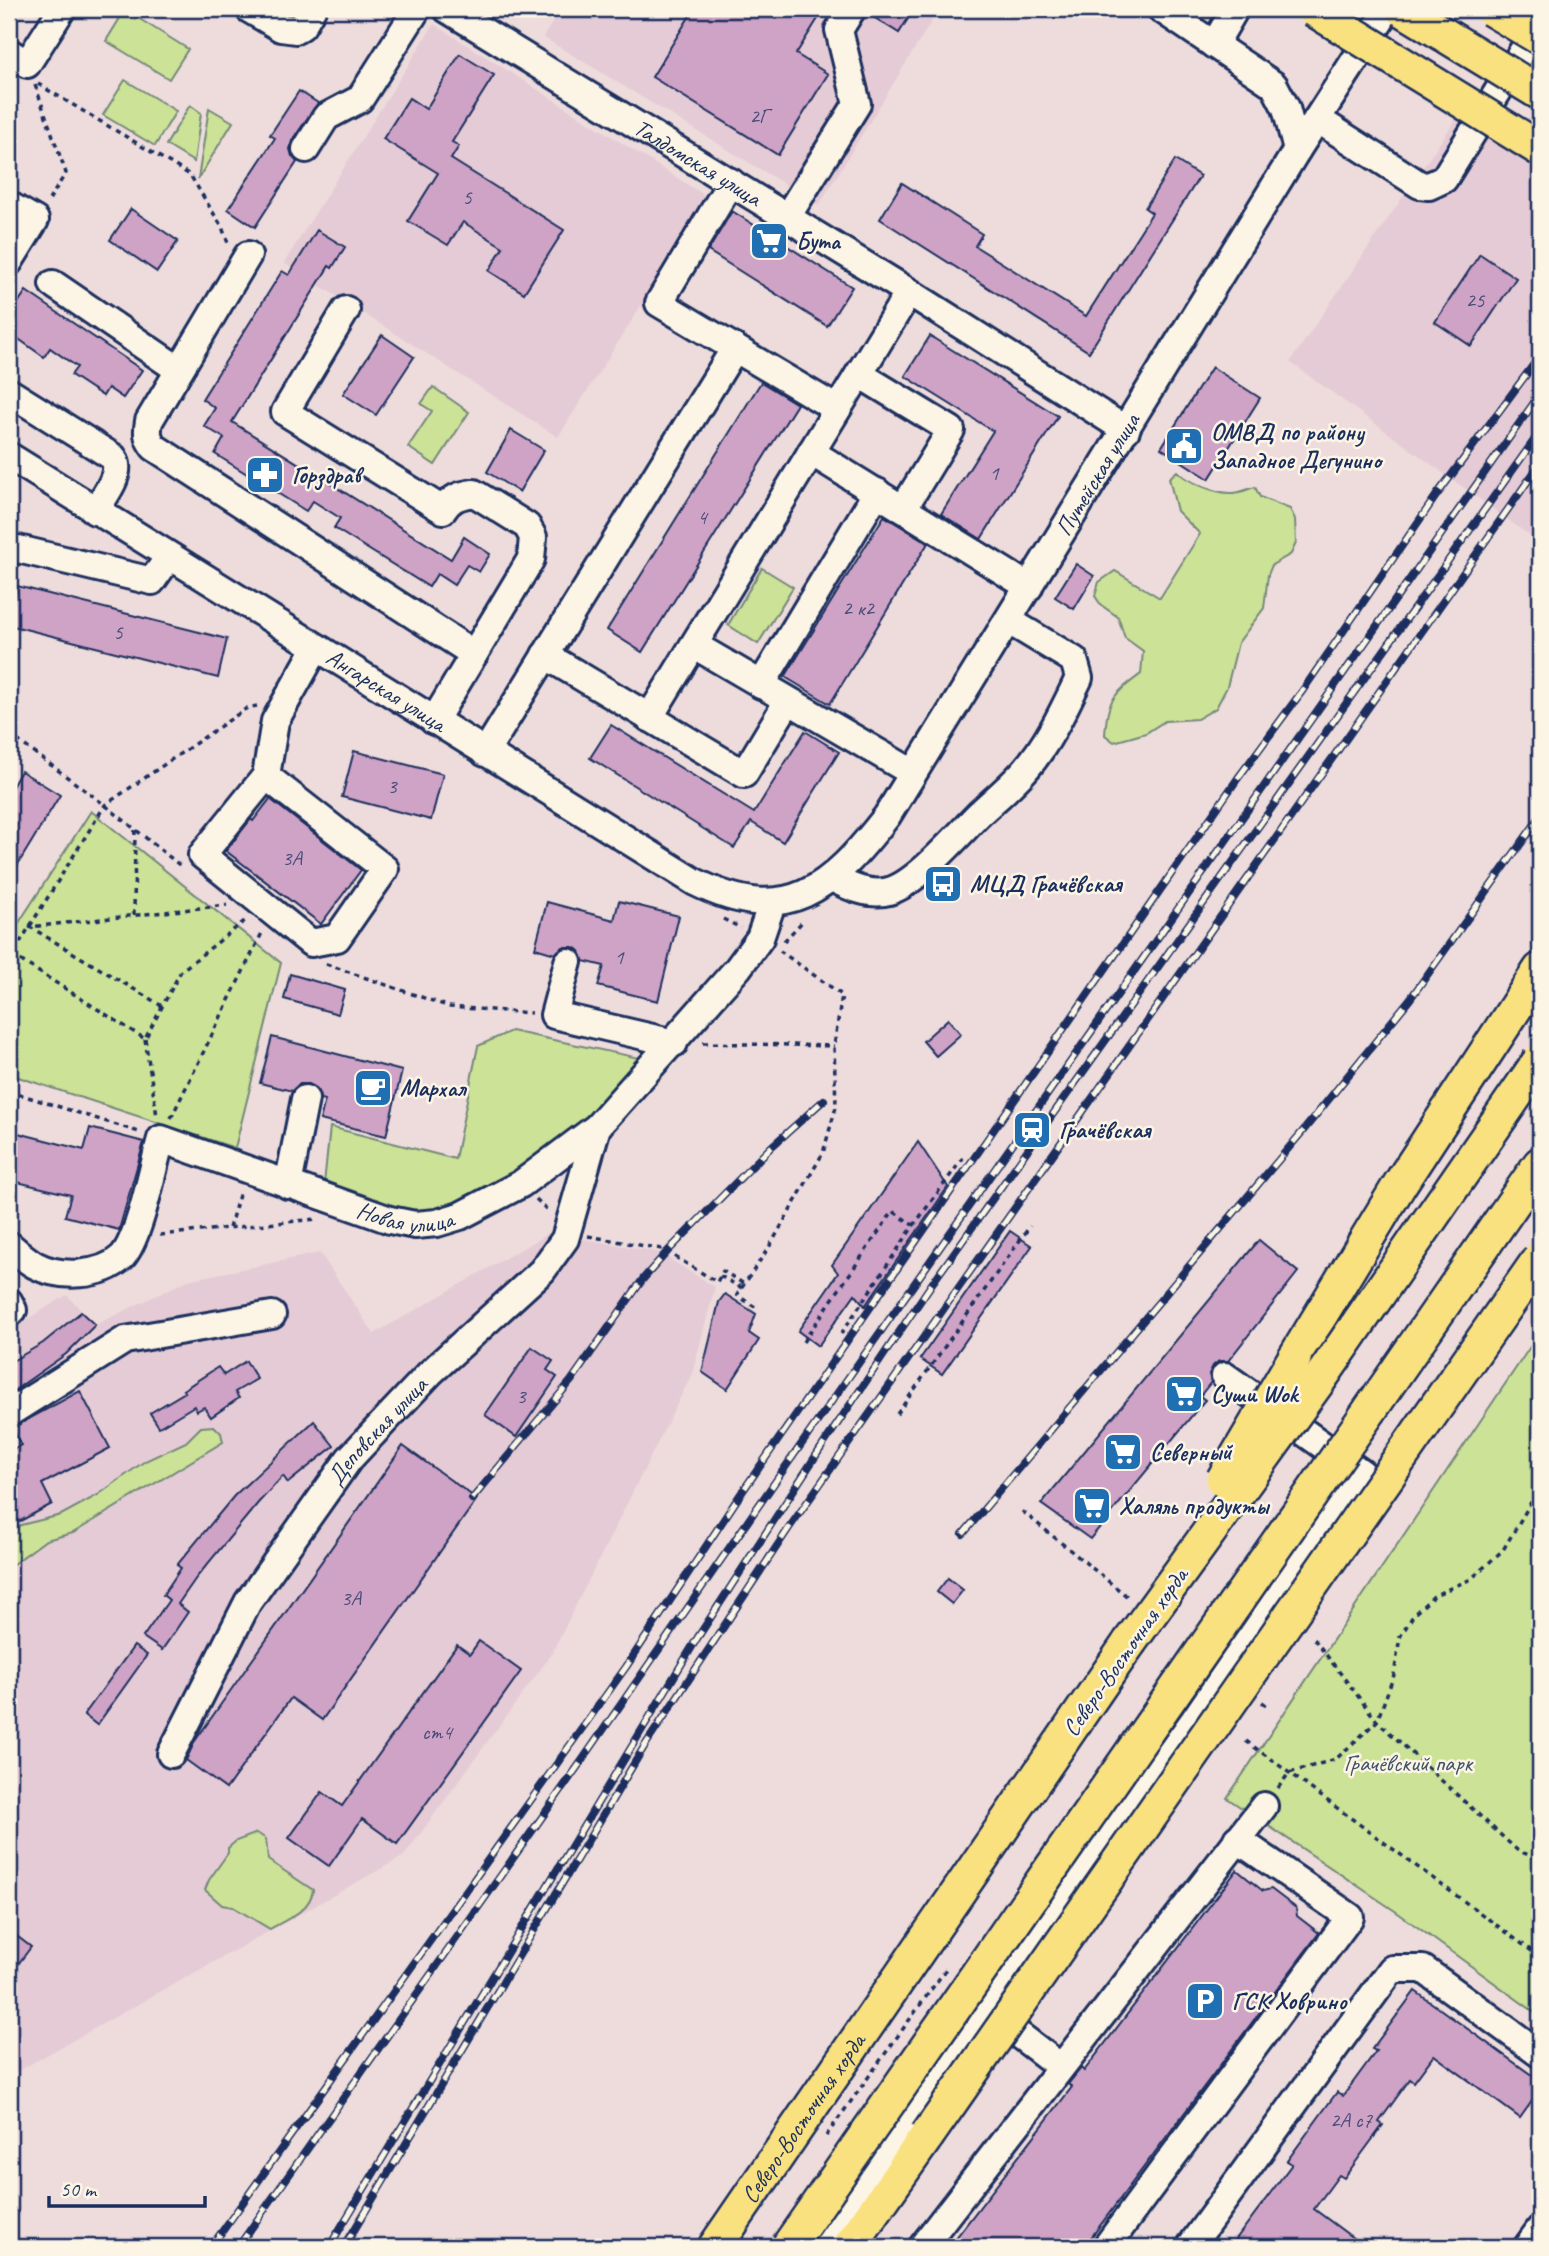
<svg xmlns="http://www.w3.org/2000/svg" width="1549" height="2256" viewBox="0 0 1549 2256" font-family="Caveat,sans-serif">
<style>
.built{fill:#e5cbd5}
.green{fill:#cce297;stroke:#74887a;stroke-width:2}
.building{fill:#cfa3c6;stroke:#1b2f5e;stroke-width:2}
.lines{fill:none;stroke-linecap:round;stroke-linejoin:round}
.minor-casing{stroke:#1b2f5e;stroke-width:32}
.major-casing{stroke:#1b2f5e;stroke-width:38}
.path{stroke:#1b2f5e;stroke-width:3.5;stroke-dasharray:5 5;stroke-linecap:butt}
.minor{stroke:#fcf5e5;stroke-width:26}
.major{stroke:#fae180;stroke-width:33}
.rail-casing{stroke:#1b2f5e;stroke-width:8}
.rail{stroke:#fcf5e5;stroke-width:5;stroke-dasharray:16;stroke-linecap:butt}
.major-bridge-casing{stroke:#1b2f5e;stroke-width:38;stroke-linecap:butt}
.major-bridge{stroke:#fae180;stroke-width:33}
.labels{text-anchor:middle;dominant-baseline:central;stroke-width:5;stroke-linejoin:round;paint-order:stroke}
.number-label{font-size:21px;fill:#484c78}
.street-label{font-size:24px;fill:#1b2f5e;stroke:#fcf5e5}
.poi-label{font-size:24px;font-weight:bold;fill:#1b2f5e;stroke:#fcf5e5;text-anchor:start}
.park-label{font-size:24px;fill:#3e5369;stroke:#fcf5e5}
</style>
<rect width="100%" height="100%" fill="#eedcdc"/>
<filter id="ink" filterUnits="userSpaceOnUse"><feTurbulence type="fractalNoise" baseFrequency=".0143" numOctaves="2"/><feDisplacementMap in="SourceGraphic" scale="14" xChannelSelector="R" yChannelSelector="G"/><feConvolveMatrix kernelMatrix="1 2 1 2 8 2 1 2 1" color-interpolation-filters="sRGB"/></filter>
<g filter="url(#ink)">
<g class="built">
<path d="M561,9h378l-120,196 -276,-168z"/>
<path d="M434,24l275,174 -151,239 -274,-174z"/>
<path d="M1467,103l73,49v391l-250,-181z"/>
<path d="M549,1233l109,19 57,35 -23,87 -141,281 -147,201 -395,220v-746l58,-35 28,30 93,-45 132,-27 54,81z"/>
</g>
<g class="green">
<path d="M125,10l63,39 -19,30 -63,-38z"/>
<path d="M125,80l51,31 -21,35 -52,-31z"/>
<path d="M190,105l11,8 -7,49 -28,-17z"/>
<path d="M209,108l24,14 -35,57z"/>
<path d="M433,387l36,25 -34,53 -27,-18 24,-36 -11,-7z"/>
<path d="M1177,471c11,11 39,23 56,22 7,0 15,-4 22,-6l5,10 30,12 5,10 1,24 -5,11 -19,11 -4,10 -4,33 -26,35 -11,44 -11,21 -19,11 -32,2 -19,12 -32,9 -9,-7c2,-36 8,-40 36,-61l2,-23 -18,-13 -7,-21 -17,-12 -6,-9 4,-14 16,-11 45,27 40,-64 -23,-23 -8,-33z"/>
<path d="M762,568l31,19 -35,57 -30,-19z"/>
<path d="M91,811l190,152 -46,185 -226,-74v-136z"/>
<path d="M511,1031l133,28 -67,72 -70,55 -93,33 -91,-26 7,-66 125,32 23,-113z"/>
<path d="M1540,1332v684l-142,-103 -171,-115z"/>
<path d="M214,1426l7,7 2,9 -150,91 -27,7 -37,27v-37l4,-3 48,-12 37,-20 47,-34 41,-19 15,-15z"/>
<path d="M257,1833l9,6 2,21 45,30c-3,21 -26,29 -43,39l-37,-22 -11,-2 -17,-15 4,-10 19,-27v-5l8,-7z"/>
</g>
<g class="building">
<path d="M694,9h130l-28,45 32,20 -50,81 -126,-78z"/>
<path d="M868,9h46l-15,24 -32,-20z"/>
<path d="M460,54l34,21 -42,67 7,4 -8,13 113,71 -40,63 -35,-22 14,-24 -40,-25 -15,23 -40,-24 30,-48 -55,-34 26,-41 17,11z"/>
<path d="M299,91l19,12 -26,38 -2,8 2,7 5,6 -42,65 -27,-18 47,-71 -5,-3z"/>
<path d="M1175,160l25,16 -111,176 -209,-133 22,-36 80,51 -7,12 111,70 66,-103 -7,-5z"/>
<path d="M131,209l47,32 -21,31 -47,-32z"/>
<path d="M732,211l120,76 -25,39 -119,-75z"/>
<path d="M317,230l28,17 -13,21 -3,-2 -97,156 219,137 13,-22 26,17 -11,18 -12,-7 -13,20 -17,-11 -8,13 -95,-59 6,-10 -27,-17 -7,10 -91,-57 9,-16 -20,-12 11,-18 -13,-9 80,-128 7,4z"/>
<path d="M1480,254l36,24 -45,68 -36,-24z"/>
<path d="M26,291l116,79 -19,28 -15,-10 -5,8 -32,-21 6,-8 -27,-19 -6,9 -31,-22 5,-8 -9,-6v-5z"/>
<path d="M382,335l32,22 -38,58 -33,-21z"/>
<path d="M930,336l128,80 -77,123 -40,-25 52,-83 -88,-55z"/>
<path d="M1212,367l48,31 -51,81 -48,-31z"/>
<path d="M761,382l36,22 -155,248 -35,-22z"/>
<path d="M511,430l33,20 -25,42 -32,-20z"/>
<path d="M884,516l44,27 -98,161 -45,-27z"/>
<path d="M1076,564l18,12 -20,33 -19,-12z"/>
<path d="M17,586l210,53 -9,39 -209,-53z"/>
<path d="M611,725l143,88 51,-82 34,21 -56,90 -32,-20 -17,26 -144,-90z"/>
<path d="M354,751l89,23 -12,46 -89,-23z"/>
<path d="M21,771l39,24 -51,84v-87z"/>
<path d="M270,799l91,71 -40,54 -95,-73 25,-32 2,2z"/>
<path d="M619,901l60,15 -21,85 -60,-15 6,-20 -21,-5 -3,-10 -7,-4h-10l-8,7 -20,-6 12,-46 67,18z"/>
<path d="M290,974l55,16 -7,24 -54,-15z"/>
<path d="M948,1019l13,15 -25,22 -13,-15z"/>
<path d="M272,1037l130,34 -16,65 -66,-16 5,-20 -5,-1 -4,-11 -7,-4h-10l-7,7 -32,-8z"/>
<path d="M90,1128l54,14 -25,88 -54,-14 6,-21 -62,-15v-9l9,-38 66,17z"/>
<path d="M918,1142l30,45 -83,119 -10,-12 -37,52 -20,-15 40,-58 -6,-8z"/>
<path d="M1010,1231l22,15 -90,128 -22,-15z"/>
<path d="M1259,1240l39,32 -70,89h-9l-6,5 -4,8 2,8 -11,14 5,4 -115,139 -49,-35z"/>
<path d="M725,1294l31,20 -7,19 10,7 -32,49 -25,-17 17,-70z"/>
<path d="M81,1312l14,13 -29,29 -57,40v-31l34,-20z"/>
<path d="M532,1347l21,14 -6,9 10,7 -41,60 -31,-22z"/>
<path d="M246,1361l11,18 -22,13 4,6 -28,19 -7,-10 -7,4 -3,-5 -35,21 -9,-14 35,-21 -2,-2 35,-23 6,8z"/>
<path d="M80,1391l30,57 -68,36 10,20 -43,23v-76l12,-6 -9,-17z"/>
<path d="M314,1421l20,25 -46,37 -5,-7 -25,27 -62,75 -18,26 10,8 -26,38 -19,-13 26,-37 -6,-5 18,-27 -4,-3 57,-69z"/>
<path d="M403,1446l74,53 -155,221 -31,-22 -65,91 -40,-29 9,-19z"/>
<path d="M948,1578l15,12 -11,14 -15,-12z"/>
<path d="M479,1641l42,30 -124,173 -35,-25 -33,47 -40,-28 33,-46 20,14 115,-161 13,9z"/>
<path d="M134,1646l13,9 -50,70 -13,-10z"/>
<path d="M1237,1870l26,21 8,-2 25,19 1,8 22,17 -235,314h-135l123,-160 -4,-3 13,-16 3,3z"/>
<path d="M9,1930l22,17 -22,29z"/>
<path d="M1415,1991l125,90v9l-20,28 -86,-63 -20,27 -4,-3 -31,43 4,3 -39,53 -5,-3 -25,34 51,38h-135l62,-83 -5,-3 34,-47 16,-22 6,4 33,-45 -4,-2z"/>
</g>
<g class="lines">
<defs>
<g id="minor">
<path d="M249,9l32,19 15,2 6,-4 10,-17"/>
<path id="s1" d="M447,9l462,283 217,138"/>
<path d="M1161,9l113,76 12,23 11,42"/>
<path d="M1214,45l21,-36"/>
<path d="M9,52l18,12 35,-55"/>
<path d="M1317,119l103,66 9,1 15,-7 96,-156"/>
<path d="M306,149l20,-32 34,-18 57,-90"/>
<path d="M731,182l-72,121 178,106"/>
<path d="M9,205l26,15 -26,42"/>
<path d="M787,217l70,-113 -18,-74 13,-21"/>
<path d="M248,255l-99,166c-2,11 -2,17 5,26l320,207"/>
<path d="M53,284l126,86"/>
<path d="M346,310l-61,102 158,98c8,-12 16,-15 31,-17l53,33 6,11 -2,22 -97,162"/>
<path d="M859,374l92,56 -48,79"/>
<path d="M9,392l104,65c11,16 -9,39 -18,54"/>
<path d="M811,452l218,135"/>
<path id="s2" d="M9,456l686,426c93,46 135,7 192,-66l410,-666 91,-141"/>
<path d="M9,549h9l134,32 17,-24"/>
<path d="M694,645l219,128"/>
<path d="M545,655l199,119 44,-73"/>
<path d="M761,685l116,-193"/>
<path d="M649,718l260,-426"/>
<path d="M485,753l250,-405"/>
<path d="M266,776l119,93 -48,69 -26,5 -109,-88 64,-79 9,-55 41,-73"/>
<path d="M833,878c15,9 38,18 56,13 27,-7 68,-55 89,-76 16,-15 33,-29 47,-45 23,-26 39,-61 54,-92l-5,-18 -65,-39"/>
<path d="M568,962l-14,53 120,28"/>
<path d="M288,1185l17,-86"/>
<path id="s3" d="M9,1245c8,7 17,15 26,20 24,13 66,12 87,-8 18,-19 31,-91 39,-118l229,81 25,5 22,-2 23,-7 61,-32 76,-57 141,-159 22,-30 12,-35"/>
<path d="M9,1302l4,8 -4,3"/>
<path d="M9,1413l116,-73 147,-25"/>
<path id="s4" d="M171,1754l77,-152 101,-143 81,-86 112,-102 23,-32 32,-112"/>
<path d="M990,2013l71,54"/>
<path d="M814,2247l380,-527 168,-247 -137,-97"/>
<path d="M922,2247l342,-441"/>
<path d="M1106,2247l244,-330 -113,-78"/>
<path d="M1190,2247l202,-278h31l117,85"/>
<path d="M1527,2247l13,-18"/>
</g>
<g id="major">
<path d="M1294,1359l106,-175 140,-214"/>
<path d="M1370,1410l170,-246"/>
<path id="s5" d="M715,2247l414,-604"/>
<path d="M849,2247l78,-111"/>
</g>
</defs>
<use href="#minor" class="minor-casing"/>
<use href="#major" class="major-casing"/>
<g class="path">
<path d="M38,84l152,91 32,52 6,16"/>
<path d="M35,85l31,88 -19,30"/>
<path d="M9,734l96,71 77,62"/>
<path d="M134,915l1,-87"/>
<path d="M723,919l18,9"/>
<path d="M784,941l18,-19"/>
<path d="M12,955l133,84 36,-68 65,-51"/>
<path d="M9,960l96,-155 142,-97 10,-2"/>
<path d="M326,964l124,43 81,6"/>
<path d="M162,1006l-132,-79 197,-22"/>
<path d="M145,1039l12,77"/>
<path d="M703,1043l131,3"/>
<path d="M9,1091l130,41"/>
<path d="M171,1118l91,-185"/>
<path d="M536,1199l14,14"/>
<path d="M229,1228l11,-36"/>
<path d="M160,1235l156,-16"/>
<path d="M588,1236l74,13 55,33 6,-11 21,13"/>
<path d="M720,1276l22,12"/>
<path d="M755,1307l-18,-12 34,-51 52,-91 13,-46 -2,-61 8,-51 -62,-44"/>
<path d="M841,1334l73,-109 49,-67"/>
<path d="M803,1342l90,-131 20,14"/>
<path d="M897,1414l133,-188"/>
<path d="M1022,1511l107,87"/>
<path d="M1314,1639l63,82 140,129 23,10"/>
<path d="M1262,1702l7,5"/>
<path d="M1246,1741l294,216"/>
<path d="M1278,1788l11,-15 47,-14 41,-38 17,-46 6,-38 14,-23 21,-19 36,-16 32,-29 37,-63"/>
<path d="M826,2136l120,-167"/>
</g>
<use href="#minor" class="minor"/>
<use href="#major" class="major"/>
<defs>
<g id="rail">
<path d="M472,1499l99,-118 72,-102 24,-27 104,-105 53,-47"/>
<path d="M963,1534l340,-403 107,-132 130,-182"/>
<path d="M211,2247l415,-580 114,-172 498,-717 65,-88 133,-194 104,-140"/>
<path d="M238,2247l343,-485 203,-293 756,-1075"/>
<path d="M329,2247l369,-610 121,-186 112,-166 609,-853"/>
<path d="M344,2247l300,-500 145,-219 751,-1064"/>
</g>
</defs>
<use href="#rail" class="rail-casing"/>
<use href="#rail" class="rail"/>
<defs>
<g id="major-bridge">
<path d="M1313,9l227,140"/>
<path d="M1402,9l138,84"/>
<path d="M1491,9l49,29"/>
<path d="M1223,1480l71,-121"/>
<path d="M1129,1643l193,-267 218,-316"/>
<path d="M927,2136l613,-878"/>
<path d="M788,2247l582,-837"/>
</g>
</defs>
<use href="#major-bridge" class="major-bridge-casing"/>
<use href="#major-bridge" class="major-bridge"/>
</g>
</g>
<defs>
<symbol id="supermarket-square" viewBox="-11 -11 22 22"><rect x="-9" y="-9" width="18" height="18" rx="4" fill="#1f6fb2" stroke="#fcf5e5"/><path d="M-6-5.5h2.5l.6 2H6L4.5 2H-2.5L-4.4-4H-6ZM-1.5 3.2a1.3 1.3 0 1 0 .1 0ZM3 3.2a1.3 1.3 0 1 0 .1 0Z" fill="#fff"/></symbol>
<symbol id="civic-square" viewBox="-11 -11 22 22"><rect x="-9" y="-9" width="18" height="18" rx="4" fill="#1f6fb2" stroke="#fcf5e5"/><path d="M-.6-6.5H3V-4.5H.6V-3L4-1V1h2V6H-6V1h2V-1L-.6-3ZM-1.2 2.5V6h2.4V2.5Z" fill="#fff"/></symbol>
<symbol id="pharmacy-square" viewBox="-11 -11 22 22"><rect x="-9" y="-9" width="18" height="18" rx="4" fill="#1f6fb2" stroke="#fcf5e5"/><path d="M-2-6h4v4h4v4h-4v4h-4v-4h-4v-4h4Z" fill="#fff"/></symbol>
<symbol id="bus-square" viewBox="-11 -11 22 22"><rect x="-9" y="-9" width="18" height="18" rx="4" fill="#1f6fb2" stroke="#fcf5e5"/><path d="M-5-6H5V4H4V6H2V4H-2V6H-4V4H-5ZM-3.5-4V0h7V-4ZM-3.5 1.2v1.5H-2V1.2ZM2 1.2v1.5H3.5V1.2Z" fill="#fff"/></symbol>
<symbol id="cafe-square" viewBox="-11 -11 22 22"><rect x="-9" y="-9" width="18" height="18" rx="4" fill="#1f6fb2" stroke="#fcf5e5"/><path d="M-5.5-4.5H6V0H3Q3 3.5 0 3.5H-2.5Q-5.5 3.5-5.5 0ZM3-3.2v2h1.7v-2ZM-6 4.5H4V6H-6Z" fill="#fff"/></symbol>
<symbol id="station-square" viewBox="-11 -11 22 22"><rect x="-9" y="-9" width="18" height="18" rx="4" fill="#1f6fb2" stroke="#fcf5e5"/><path d="M-3-6H3Q5-6 5-4V2Q5 4 3 4L4.5 6H3L1.5 4h-3L-3 6H-4.5L-3 4Q-5 4-5 2V-4Q-5-6-3-6ZM-3.5-4v3h7v-3ZM-3.5 1v1.5H-2V1ZM2 1v1.5H3.5V1Z" fill="#fff"/></symbol>
<symbol id="parking-square" viewBox="-11 -11 22 22"><rect x="-9" y="-9" width="18" height="18" rx="4" fill="#1f6fb2" stroke="#fcf5e5"/><path d="M-3.5-5.5H1a3.5 3.5 0 0 1 0 7H-1V5.5H-3.5ZM-1-3.4V-.6H.8a1.4 1.4 0 0 0 0-2.8Z" fill="#fff"/></symbol>
</defs>
<g fill-rule="evenodd">
<use href="#supermarket-square" x="747" y="219" width="44" height="44"/>
<use href="#civic-square" x="1162" y="424" width="44" height="44"/>
<use href="#pharmacy-square" x="243" y="453" width="44" height="44"/>
<use href="#bus-square" x="921" y="862" width="44" height="44"/>
<use href="#cafe-square" x="351" y="1066" width="44" height="44"/>
<use href="#station-square" x="1010" y="1108" width="44" height="44"/>
<use href="#supermarket-square" x="1162" y="1372" width="44" height="44"/>
<use href="#supermarket-square" x="1101" y="1430" width="44" height="44"/>
<use href="#supermarket-square" x="1070" y="1484" width="44" height="44"/>
<use href="#parking-square" x="1183" y="1979" width="44" height="44"/>
</g>
<g class="labels">
<g class="number-label">
<text x="759" y="116">2Г</text>
<text x="467" y="197">5</text>
<text x="1475" y="300">25</text>
<text x="994" y="473">1</text>
<text x="702" y="517">4</text>
<text x="858" y="608">2 к2</text>
<text x="118" y="632">5</text>
<text x="392" y="786">3</text>
<text x="292" y="858">3А</text>
<text x="619" y="957">1</text>
<text x="521" y="1396">3</text>
<text x="351" y="1598">3А</text>
<text x="437" y="1732">ст4</text>
<text x="1351" y="2120">2А с7</text>
</g>
<g class="street-label">
<text stroke="none"><textPath href="#s1" startOffset="294">Талдомская улица</textPath></text>
<text stroke="none"><textPath href="#s2" startOffset="1437">Путейская улица</textPath></text>
<text stroke="none"><textPath href="#s2" startOffset="444">Ангарская улица</textPath></text>
<text stroke="none"><textPath href="#s3" startOffset="508">Новая улица</textPath></text>
<text stroke="none"><textPath href="#s4" startOffset="385">Деповская улица</textPath></text>
<text transform="translate(1125 1652) rotate(-55)">Северо-Восточная хорда</text>
<text stroke="none"><textPath href="#s5" startOffset="156">Северо-Восточная хорда</textPath></text>
</g>
<g class="poi-label">
<text x="796" y="241">Бута</text>
<text x="1211" y="432">ОМВД по району<tspan x="1211" dy="28">Западное Дегунино</tspan></text>
<text x="292" y="475">Горздрав</text>
<text x="970" y="884">МЦД Грачёвская</text>
<text x="400" y="1088">Мархал</text>
<text x="1059" y="1130">Грачёвская</text>
<text x="1211" y="1394">Суши Wok</text>
<text x="1150" y="1452">Северный</text>
<text x="1119" y="1506">Халяль продукты</text>
<text x="1232" y="2001">ГСК Ховрино</text>
</g>
<g class="park-label">
<text x="1408" y="1763">Грачёвский парк</text>
</g>
</g>
<rect width="1549" height="2256" fill="none" stroke="#fcf5e5" stroke-width="35"/>
<rect x="18" y="18" width="1514" height="2221" fill="none" stroke="#1b2f5e" stroke-width="2.5" filter="url(#ink)"/>
<path d="M49 2196v10h156v-10" fill="none" stroke="#1b2f5e" stroke-width="3.5"/>
<text x="60" y="2196" font-size="21" fill="#1b2f5e" stroke="#fcf5e5" stroke-width="5" paint-order="stroke">50 m</text>
</svg>
